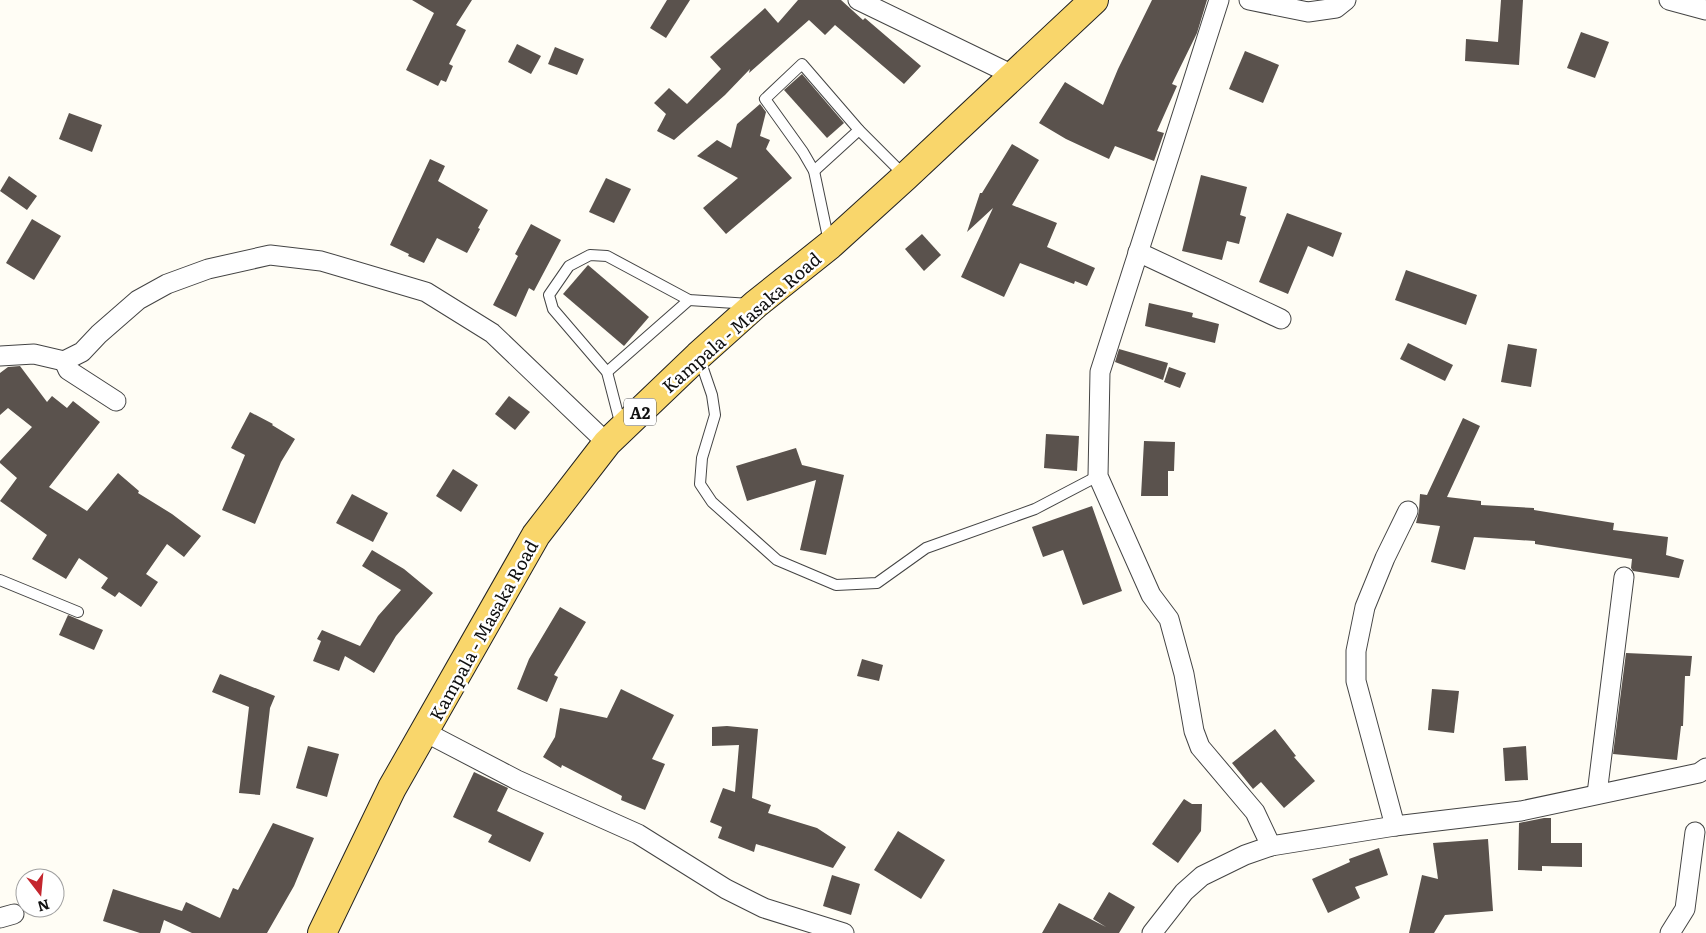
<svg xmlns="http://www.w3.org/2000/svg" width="1706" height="933" viewBox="0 0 1706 933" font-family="Literata,serif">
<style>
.building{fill:#5a524d}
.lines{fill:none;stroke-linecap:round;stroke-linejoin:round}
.service-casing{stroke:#444;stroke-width:12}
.minor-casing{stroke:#444;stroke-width:21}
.primary-casing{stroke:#222;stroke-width:30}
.service{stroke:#fff;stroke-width:10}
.minor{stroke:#fff;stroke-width:19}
.primary{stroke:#f9d66b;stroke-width:28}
.labels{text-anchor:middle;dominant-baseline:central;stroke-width:5;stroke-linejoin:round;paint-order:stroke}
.shield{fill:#fff;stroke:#585858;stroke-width:1}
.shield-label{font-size:16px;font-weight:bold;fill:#111}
.street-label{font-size:18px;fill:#111;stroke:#fff}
</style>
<rect width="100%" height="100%" fill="#fffdf5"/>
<g class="building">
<path d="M412,0h60l-16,25 10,5 -17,34 4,2 -7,16 -5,-2 -3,6 -32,-16 28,-57z"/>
<path d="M667,0h23l-24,38 -16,-10z"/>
<path d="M798,0h43l22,20 2,-2 56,48 -17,18 -69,-59 -10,10 -16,-15 -60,53 1,-4 -25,26 -51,45 -17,-9 9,-17 -12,-11 15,-15 18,16 34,-35 -11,-12 55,-49 13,15z"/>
<path d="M1152,0h55l-10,33 -25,51 5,2 -20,45 7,2 -10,28 -39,-15 -6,13 -43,-20 -27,-16 26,-41 38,23 15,-36z"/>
<path d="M1501,0h22l-4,65 -54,-4 1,-22 32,3z"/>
<path d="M1581,32l28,10 -14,36 -28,-10z"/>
<path d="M517,44l24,12 -10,18 -23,-12z"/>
<path d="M555,47l29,12 -7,16 -29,-11z"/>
<path d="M1245,51l34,14 -16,38 -34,-14z"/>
<path d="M802,74l42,49 -17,15 -43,-48z"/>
<path d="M760,104l6,8 -6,24 10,4 -4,9 26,29 -66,56 -23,-26 35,-30 -41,-22 20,-16 14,8 6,-24z"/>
<path d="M69,113l33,12 -10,27 -33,-13z"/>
<path d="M1012,144l27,16 -27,45 45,18 -10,24 48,21 -8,18 -12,-5 -1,3 -54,-21 -16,34 -43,-20 32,-69 -26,24 13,-39h2z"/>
<path d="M430,159l15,7 -7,15 50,29 -10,18 2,1 -13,24 -30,-15 -13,25 -16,-7 1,-2 -19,-9z"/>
<path d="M1201,175l46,12 -7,28 6,2 -7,27 -12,-3 -5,19 -40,-9z"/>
<path d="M9,176l28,20 -10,14 -27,-19z"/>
<path d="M606,178l25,11 -17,34 -25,-11z"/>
<path d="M1287,213l55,20 -9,24 -25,-11 -20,48 -29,-12z"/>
<path d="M32,219l29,17 -27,44 -28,-17z"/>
<path d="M531,224l30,16 -27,51 -5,-3 -13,29 -23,-12 25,-49 -3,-2z"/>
<path d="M922,234l19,21 -17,16 -19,-22z"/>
<path d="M588,265l61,52 -25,29 -61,-52z"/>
<path d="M1406,270l71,25 -11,30 -71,-25z"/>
<path d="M1149,303l44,10 -1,4 27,7 -4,19 -70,-17z"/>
<path d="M1408,343l45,22 -8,16 -45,-22z"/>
<path d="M1508,344l29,5 -6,38 -30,-5z"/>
<path d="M1119,349l49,14 -5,17 -48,-18z"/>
<path d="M20,366l27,36 5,-6 15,12 6,-7 27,21 -51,65 38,24 31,-38 21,18 -1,2 34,21 29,22 -17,21 -17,-13 -21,30 12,8 -17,25 -22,-15 -4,5 -14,-9 7,-10 -29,-20 -13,21 -34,-20 15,-24 -47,-34 17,-23 -17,-15v-2l32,-34 -24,-19 -8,7v-42l8,-6z"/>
<path d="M1169,367l17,6 -6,15 -16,-6z"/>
<path d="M509,396l21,16 -15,18 -20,-16z"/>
<path d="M250,412l23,12 -1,1 23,14 -14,23 -26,62 -33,-14 23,-55 -14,-7z"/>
<path d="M1463,418l17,8 -33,71 34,4v4l53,3v2l80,13 -1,7 55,7 -2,18 18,5 -5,18 -46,-7 -2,-3 1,-9 -97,-15v-3l-61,-4 -9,33 -34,-8 9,-36 -24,-3 3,-12 1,-17 7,1z"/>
<path d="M1046,434l33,2 -2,35 -33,-3z"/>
<path d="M1144,441l31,1 -1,29h-6v25h-27z"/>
<path d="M796,448l6,17 42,10 -18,80 -26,-5 16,-70 -69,21 -11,-35z"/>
<path d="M453,469l25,16 -17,27 -25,-16z"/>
<path d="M352,494l36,19 -15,29 -37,-19z"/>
<path d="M1092,506l30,85 -39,14 -20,-55 -20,7 -11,-30z"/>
<path d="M372,550l32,19 29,24 -37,43 -22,37 -29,-17 -6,15 -26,-10 8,-20 -4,-2 5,-9 38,16 18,-30 23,-26 -39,-24z"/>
<path d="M560,607l26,15 -32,53 4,2 -11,25 -30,-13 12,-30z"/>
<path d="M68,615l35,15 -9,20 -35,-15z"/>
<path d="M1626,653l66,3 -2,20h-5l-2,50h-2l-4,34 -64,-6z"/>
<path d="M862,659l21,6 -4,16 -22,-5z"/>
<path d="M220,674l55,22 -5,12 -10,87 -21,-2 10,-86 -37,-15z"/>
<path d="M621,689l53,26 -22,44 13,5 -20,46 -24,-10 1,-4 -60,-31 -1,3 -18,-11 12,-20 5,-29 47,10z"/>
<path d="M1432,689l27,2 -5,42 -26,-3z"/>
<path d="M727,726l31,3 -6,69 19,7 -3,8 49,15 29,19 -13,21 -77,-24 -2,8 -36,-14 4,-11 -12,-5 13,-34 12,4 4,-47 -27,1v-19z"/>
<path d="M1275,729l21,27 -2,1 21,24 -31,27 -23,-26 -8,7 -21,-26z"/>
<path d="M308,746l31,8 -12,43 -31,-9z"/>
<path d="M1526,746l2,34 -23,1 -2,-33z"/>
<path d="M474,772l34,16 -11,23 47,22 -14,29 -42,-20 4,-7 -39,-18z"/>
<path d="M1184,799l8,5h10l-1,27 -23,32 -26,-19z"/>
<path d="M1544,818h7v25h31v24l-40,-1v5l-24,-1 1,-47z"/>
<path d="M273,823l41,15 -20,48 -27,47h-75l-28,-13 -4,13h-20l-37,-12 10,-32 69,22 4,-9 34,16 13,-30 5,2z"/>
<path d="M898,831l47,29 -24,39 -47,-29z"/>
<path d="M1488,839l5,72 -48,4 -11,18h-25l13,-58 16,4 -5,-36z"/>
<path d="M1379,848l9,27 -33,12 5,11 -32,15 -16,-34 38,-17 -1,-3z"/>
<path d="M832,875l28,9 -9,31 -28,-9z"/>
<path d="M1109,892l26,15 -16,26h-77l17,-30 47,24 -13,-8z"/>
</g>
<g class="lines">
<defs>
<g id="service">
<path d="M814,171l45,-41"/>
<path d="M829,242l-15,-71 -11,-19 -38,-53 37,-35 57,66 46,46"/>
<path d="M699,357l13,38 3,20 -13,43 -2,26 12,18 65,58 59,25 41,-2 49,-35 109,-39 63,-33"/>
<path d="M607,372l82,-72"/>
<path d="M621,426l-14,-54 -54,-63 -4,-14 20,-29 21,-11 17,1 82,44 61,4"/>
<path d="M0,580l78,32"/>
</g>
<g id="minor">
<path d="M858,0l157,76"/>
<path d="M1219,0l-119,372 -2,104 53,119 18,24 15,55 10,57 6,16 55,65 16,34"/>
<path d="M1249,0l59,12 28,-4 10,-8"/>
<path d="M1669,0l37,10"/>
<path d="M1138,252l143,67"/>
<path d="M0,356l34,-2 30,7 18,-9 17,-18 39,-34 29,-16 41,-15 62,-14 51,6 105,31 66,41 115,110"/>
<path d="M64,361l4,9 48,31"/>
<path d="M425,732l92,48 121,54 88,55 38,19 80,25"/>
<path d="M1597,794l27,-217"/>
<path d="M1395,826l-39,-145v-30l9,-44 20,-49 23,-47"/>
<path d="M0,918l14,-4"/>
<path d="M1152,933l32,-41 18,-16 43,-21 26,-9 124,-20 126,-15 178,-38 7,-5"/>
<path d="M1670,933l15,-24 10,-77"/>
</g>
<path id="primary" d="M322,933l70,-145 144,-253 71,-92 91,-87 58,-52 74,-59 75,-68 189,-177"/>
</defs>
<use href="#service" class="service-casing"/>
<use href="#minor" class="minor-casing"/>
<use href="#primary" class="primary-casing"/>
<use href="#service" class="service"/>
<use href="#minor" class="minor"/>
<use href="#primary" class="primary"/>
</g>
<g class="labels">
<rect class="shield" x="624" y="398.5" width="32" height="27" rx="4"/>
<g class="shield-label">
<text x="640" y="412">A2</text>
</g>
<g class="street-label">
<text transform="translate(741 322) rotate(-41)">Kampala - Masaka Road</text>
<text transform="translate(483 630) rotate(-61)">Kampala - Masaka Road</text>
</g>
</g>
<g transform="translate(40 893) rotate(164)"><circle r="24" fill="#ffffff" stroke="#a0a0a0"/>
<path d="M0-4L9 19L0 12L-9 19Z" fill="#c4262e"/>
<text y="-8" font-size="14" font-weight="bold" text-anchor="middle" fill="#111111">N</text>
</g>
</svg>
